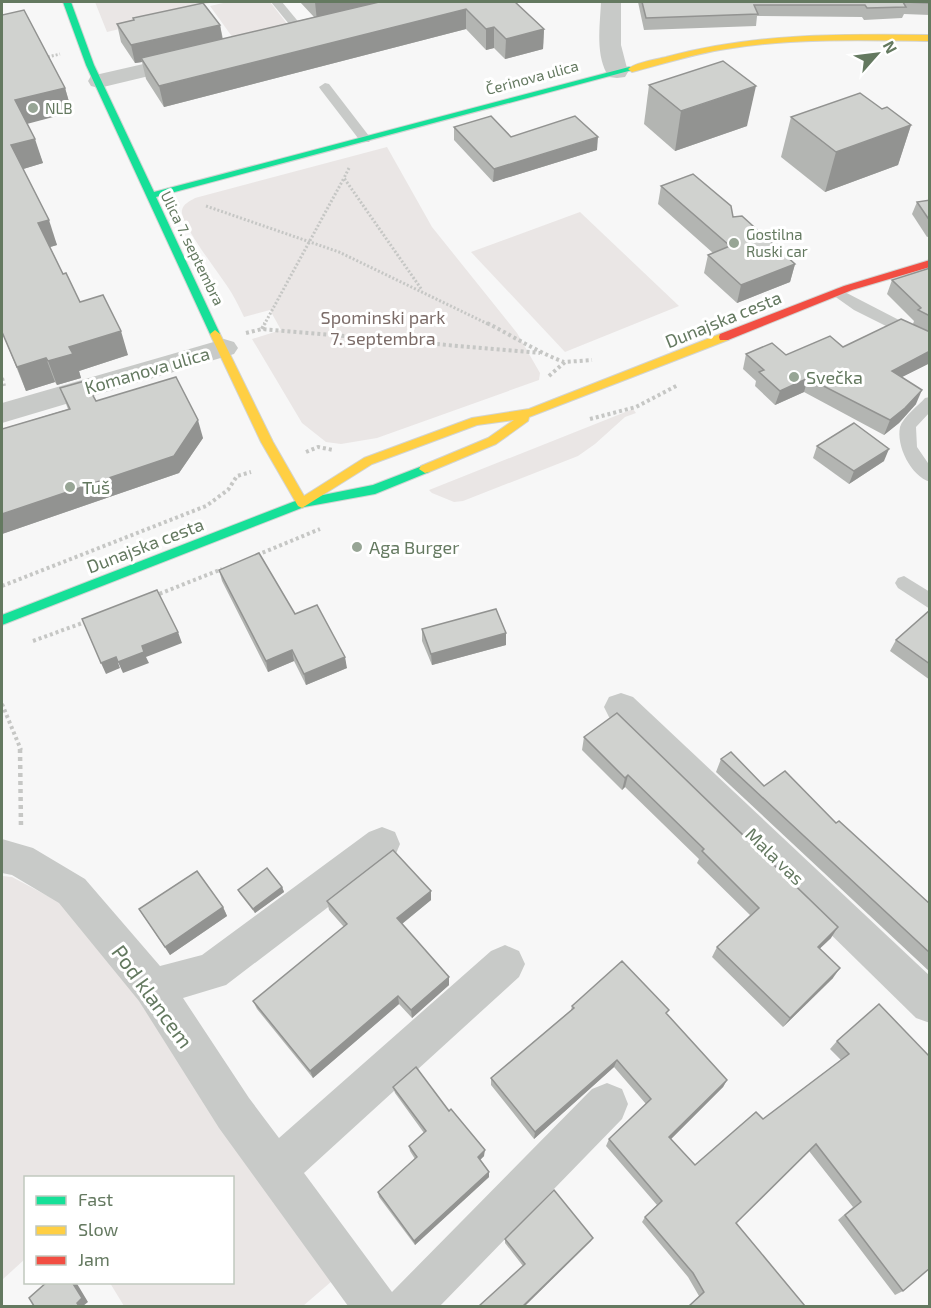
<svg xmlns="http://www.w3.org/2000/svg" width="931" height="1308" viewBox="0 0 931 1308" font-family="'Exo 2',sans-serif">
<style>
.green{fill:#eae6e5}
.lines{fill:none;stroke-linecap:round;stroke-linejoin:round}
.fast-casing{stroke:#d2d4d2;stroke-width:2}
.slow-casing{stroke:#d2d4d2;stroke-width:2}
.jam-casing{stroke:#d2d4d2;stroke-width:2}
.path-far2{stroke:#c6c7c5;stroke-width:3;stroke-dasharray:2 2;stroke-linecap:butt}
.path-far1{stroke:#c6c7c5;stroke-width:4;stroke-dasharray:3 3;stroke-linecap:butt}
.path{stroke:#c6c7c5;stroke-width:4.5;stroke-dasharray:4 4;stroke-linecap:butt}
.lane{fill:#c8cac8;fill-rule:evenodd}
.street{fill:#c8cac8;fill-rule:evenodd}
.fast{fill:#16e098;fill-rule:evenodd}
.slow{fill:#ffcf43;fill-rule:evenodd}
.jam{fill:#f24e42;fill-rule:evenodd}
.wall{fill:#b3b5b2}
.shaded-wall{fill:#929391}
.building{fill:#d0d2cf;stroke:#929391;stroke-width:1.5}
.poi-dot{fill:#97a595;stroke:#fff;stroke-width:2}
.labels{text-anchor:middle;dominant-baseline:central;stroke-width:6;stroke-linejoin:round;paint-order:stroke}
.far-street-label{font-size:15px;fill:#647960;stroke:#fff}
.far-poi-label{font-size:15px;fill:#647960;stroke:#fff;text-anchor:start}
.park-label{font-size:18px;fill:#7c6c68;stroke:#fff}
.street-label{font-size:18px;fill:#647960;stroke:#fff}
.poi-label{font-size:18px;fill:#647960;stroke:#fff;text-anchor:start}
.near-street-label{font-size:21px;fill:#647960;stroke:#fff}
</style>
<rect width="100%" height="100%" fill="#f7f7f7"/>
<g class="green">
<path d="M95,2h120l-14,3 2,4 -96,23z"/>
<path d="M228,2h42l18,23 -55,13 -23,-32z"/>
<path d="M387,147l45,80 85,106 23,40 -1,7 -162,58 -36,6 -15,-2 -24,-19 -50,-84 29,-9 -11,-20 -26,7c-4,-8 -8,-17 -13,-25 -9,-15 -52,-69 -49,-82 1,-6 8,-9 13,-12z"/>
<path d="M580,212l99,94 -114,46 -94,-100z"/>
<path d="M633,409l3,4 -11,4 -30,27 -17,12 -115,45 -9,1 -22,-9 -3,-3z"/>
<path d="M2,876l10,1 49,26 43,45 228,333 -29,25h-179l-14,-23 122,-1v-104h-206l-1,81 -23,21z"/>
</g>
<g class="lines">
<defs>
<g id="fast">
<path d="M63,2h8l23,63 60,127 475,-125 7,2 -480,128 64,137 -5,4 -5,-4 -124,-269z"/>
<path d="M425,465l4,1 2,3 -2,3 -54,22 -71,13 -302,118v-10l296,-115 75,-15z"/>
</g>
<g id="slow">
<path d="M930,35v6c-68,-1 -137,-3 -204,8 -32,5 -63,15 -94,23l-4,-3c9,-7 26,-9 38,-12 86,-24 175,-23 264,-22z"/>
<path d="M215,330l5,4 53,108 31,54 60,-38 108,-40 57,-9 191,-75h8l1,3 -1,3 -199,77 -1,4 -32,23 -67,28 -4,1 -6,-4 2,-3 67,-28 26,-18 -37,5 -105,39 -70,44 -4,-2 -37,-64 -51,-108z"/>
</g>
<path id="jam" d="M930,260v7l-78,23 -124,50h-8l-1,-3 1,-3 124,-48z"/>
</defs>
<use href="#fast" class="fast-casing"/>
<use href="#slow" class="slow-casing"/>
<use href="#jam" class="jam-casing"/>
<g class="path-far2">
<path d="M44,58l16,-4"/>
<path d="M349,168l-5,10 78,112"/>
<path d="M206,206l133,46 151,73"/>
<path d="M264,325l80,-147"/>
</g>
<g class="path-far1">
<path d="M487,323c26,13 50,29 77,39"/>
<path d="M262,329l3,-6"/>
<path d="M246,333l16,-4 278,24"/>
<path d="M549,376l16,-14 27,-2"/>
<path d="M2,378l2,8"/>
<path d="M590,419l46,-12 42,-22"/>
<path d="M306,452l12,-5 15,3"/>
<path d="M257,555l63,-26"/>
<path d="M2,586l204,-80 22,-16 9,-14 14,-4"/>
<path d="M154,596l68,-27"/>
<path d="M33,641l52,-19"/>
<path d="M2,704l19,46"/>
</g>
<path class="path" d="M20,749l1,79"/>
<g class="lane">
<path d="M271,2h11l24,29v4h-8z"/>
<path d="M325,83l4,1 40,52 2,3 -2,3h-8l-40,-52 -2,-3z"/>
<path d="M837,288l93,48v12l-76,-38 -24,-17z"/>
<path d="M930,397v15l-14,15 1,20 13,19v16c-19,-6 -34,-36 -30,-55 3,-10 18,-21 25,-29z"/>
<path d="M904,576l26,16v17l-32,-21 -3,-5 3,-5z"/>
</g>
<g class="street">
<path d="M601,2h20v43l7,27 -3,5 -8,1 -8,-1c-14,-21 -9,-51 -8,-75z"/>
<path d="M187,54l8,1 3,5 -3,5 -96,23 -8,-2 -3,-5 3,-5z"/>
<path d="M224,339l10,3 4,6 -4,6 -232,69v-20z"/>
<path d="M621,693l12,4 297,279v47l-14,-5 -307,-301 -5,-10 5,-10z"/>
<path d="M382,827l13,5 5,12 -5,12 -169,129 -43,13 66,100 30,40 212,-187 14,-6 14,6 6,13 -6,13 -215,196 88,119 200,-203 15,-6 15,6 6,15 -6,15 -182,187h-92l-129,-178 -80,-127 -80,-98 -47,-28 -10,-2v-34l31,9 52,31 75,87 42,-11 167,-123z"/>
</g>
<use href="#fast" class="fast"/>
<use href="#slow" class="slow"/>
<use href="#jam" class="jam"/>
</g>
<g class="wall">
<path d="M300,2h215l29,27 -1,20 -38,10 -11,-11 -8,2 -20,-21 -302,78 -18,-28 -4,-17 -7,1 -14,-21 -4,-18 16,-4v-2l87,7 3,14 91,-22z"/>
<path d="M638,2h292v13l-26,-1 -2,4 -38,2 -2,-3 -105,-1 -1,10 -112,4z"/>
<path d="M2,15l63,73 7,24 -45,11 16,40 -20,6 34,76 -7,2 13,27 17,28 48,53 -49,16 2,7 -24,7 -2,-3 -29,9 -24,-59z"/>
<path d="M649,85l98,41 -72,25 -31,-27z"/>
<path d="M882,109l29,16 -13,40 -73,27 -44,-35 10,-40z"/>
<path d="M454,127l57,10 86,13 -104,32 -39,-42z"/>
<path d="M661,186l72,31 62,47 -5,18 -53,21 -33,-30 4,-18 5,-2 -55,-49z"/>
<path d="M930,200v36l-3,1 -15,-23 5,-12z"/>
<path d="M930,268v95l-28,14 14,27 -17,19 -15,12 -80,-43 -29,13 -20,-19 1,-5 -13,-12 3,-15 40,1 57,-8 70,-23 1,-3 -27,-27 5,-14z"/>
<path d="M60,388l143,50 -24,35 -177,61v-105l66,-20z"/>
<path d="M817,446l67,15 -35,23 -36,-26z"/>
<path d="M219,570l76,44 52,54 -41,17 -12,-24 -26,11 -46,-91z"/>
<path d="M930,610v70l-40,-29 6,-11z"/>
<path d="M422,629l84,4v12l-74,20 -10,-24z"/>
<path d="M584,737l247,201 -12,11 14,29 -50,49 -71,-70 5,-10 33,-32 -53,-52 2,-4 -74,-72 -3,3 -40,-40z"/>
<path d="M721,759l43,27 72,37 94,81v68l-214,-200z"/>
<path d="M282,887l2,5 -29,21 -15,-19 -2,-4z"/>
<path d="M431,891v9l-29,24 47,61 -37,33 -13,-14 -86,74 -56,-69 -4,-8 91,-74 -15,-17 -2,-9z"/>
<path d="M223,907l4,9 -57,39 -31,-46z"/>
<path d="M879,1004l24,287 -8,4 -57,-75 15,-13 -44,-56 -73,72 69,83 -106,-10 -11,-19 -46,-55 3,-5 12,-12 -51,-59 3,-7 37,-35 -32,-37 -80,72 -43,-54v-7l80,-68 1,-4 95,8 60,66 -4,7 -52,52 24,26 68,-46 78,-59 -11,-11 7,-8z"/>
<path d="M393,1087l56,24 35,45 -4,4 9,12v5l-74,68 -36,-48 -1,-5 37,-33 -5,-8 -1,-5 15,-13 -29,-40z"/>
<path d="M505,1239l86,2 -68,25 -18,-23z"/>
</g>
<g class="shaded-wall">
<path d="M315,2h82l-80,19z"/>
<path d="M466,9v20l-302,78 -5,-21z"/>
<path d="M220,25l3,18 -82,15 1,4 -7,1 -4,-18z"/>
<path d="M494,27v21l-8,2v-21z"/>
<path d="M544,29l-1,20 -38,10 1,-20z"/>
<path d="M756,86l-9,40 -72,25 6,-40z"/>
<path d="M65,88l7,24 -49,13 -8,-25z"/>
<path d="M911,125l-13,40 -73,27 11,-40z"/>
<path d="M598,137l-1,13 -104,32 1,-13z"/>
<path d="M35,139l8,24 -23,7 -9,-25z"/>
<path d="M49,220l8,25 -10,3 -9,-25z"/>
<path d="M795,264l-5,18 -53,21 4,-18z"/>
<path d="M121,331l7,24 -49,16 2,7 -24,7 -9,-24 21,-14z"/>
<path d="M930,351v12l-44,22 6,-14z"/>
<path d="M46,358l9,24 -29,9 -9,-24z"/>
<path d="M808,378l-4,14 -29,13 5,-14z"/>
<path d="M922,390l-6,14 -17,19 -15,12 6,-15z"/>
<path d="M198,420l5,18 -24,35 -177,61v-20z"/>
<path d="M889,449l-5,12 -35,23 5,-13z"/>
<path d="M178,632l4,11 -36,14 3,6 -26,10 -5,-11 24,-16z"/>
<path d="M506,633v12l-74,20 -1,-11z"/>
<path d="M292,650l2,11 -26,11 -2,-11z"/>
<path d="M116,657l4,11 -14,6 -5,-11z"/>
<path d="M345,657l2,11 -41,17 -2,-11z"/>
<path d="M628,775l-3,12 -3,3 3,-12z"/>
<path d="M282,887l2,5 -29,21 -2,-4z"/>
<path d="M431,891v9l-33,27 -1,-9z"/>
<path d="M223,907l4,9 -57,39 -5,-8z"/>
<path d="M838,927l-7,11 -20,19 7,-10z"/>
<path d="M840,968l-7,10 -50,49 7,-9z"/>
<path d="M449,977v8l-37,33 -1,-8z"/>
<path d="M398,996l1,8 -86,74 -3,-7z"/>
<path d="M617,1060l-3,7 -80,72 1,-7z"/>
<path d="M727,1080l-4,7 -57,57 3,-7z"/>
<path d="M485,1150l-1,6 -6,6v-5z"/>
<path d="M489,1172v5l-74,68 -1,-4z"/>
<path d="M593,1238l-2,3 -66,65h-2z"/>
<path d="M72,1282h4l12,20 -5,4h1h-5l-2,-3z"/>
</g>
<g class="building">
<path d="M379,2h136l29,27 -38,10 -12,-12 -8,2 -20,-20 -307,77 -18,-28z"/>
<path d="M642,2h288v1l-27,-1 3,5 -39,1 -2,-3h-111l4,9 -112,4z"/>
<path d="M203,3l17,22 -89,20 -14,-21 17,-4 -1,-2z"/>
<path d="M24,10l41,78 -50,12 20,39 -24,6 38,75 -11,3 25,51 3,-1 14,29 23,-7 18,36 -52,16 4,7 -25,7 -2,-3 -29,9 -15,-35v-317z"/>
<path d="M723,61l33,25 -75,25 -32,-26z"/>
<path d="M860,93l22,16 5,-2 24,18 -75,27 -45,-35z"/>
<path d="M491,116l20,21 64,-21 23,21 -104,32 -40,-42z"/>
<path d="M693,174l38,32 2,11 9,-1 53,48 -54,21 -33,-30 22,-9 -69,-60z"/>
<path d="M930,200v21l-13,-19z"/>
<path d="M930,268v48l-12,-6 3,-2 -29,-28z"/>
<path d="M901,319l29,13v19l-38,20 30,19 -17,18 -15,12 -82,-42 -28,13 -21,-19 5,-2 -18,-16 26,-11 14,12 44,-19 13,11z"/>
<path d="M176,377l22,43 -24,36 -172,58v-85l68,-20 -10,-21 25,-7 11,20z"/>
<path d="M854,423l35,26 -35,22 -37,-25z"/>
<path d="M259,553l36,61 22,-9 28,52 -41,17 -12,-24 -26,11 -47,-91z"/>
<path d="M157,590l21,42 -36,14 2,6 -26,10 -2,-5 -15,6 -19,-44z"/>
<path d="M496,609l10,24 -75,21 -9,-25z"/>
<path d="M930,610v54l-34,-24z"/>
<path d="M617,713l221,214 -20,20 22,21 -50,50 -73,-71 42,-39 -57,-57 2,-2 -76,-74 -3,3 -41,-41z"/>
<path d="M731,752l33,34 21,-15 51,52 3,-2 91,83v49l-209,-194z"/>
<path d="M393,850l38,41 -34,27 52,59 -38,33 -13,-14 -88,75 -57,-70 94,-77 -20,-23z"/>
<path d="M267,868l15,19 -29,22 -15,-19z"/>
<path d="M197,871l26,36 -58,40 -26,-38z"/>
<path d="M622,961l47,49 -3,3 61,67 -58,57 26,28 61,-53 7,7 86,-65 -12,-13 42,-37 51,53v211l-27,23 -58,-76 16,-13 -45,-58 -80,79 69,83h-116l15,-14 -11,-19 -48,-56 17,-16 -53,-62 42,-40 -34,-39 -82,72 -44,-54 83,-70 -2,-2z"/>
<path d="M416,1067l33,44 2,-2 34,41 -7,7 11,15 -75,69 -36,-49 39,-35 -8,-11 17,-15 -33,-44z"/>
<path d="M554,1190l39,48 -70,68h-44l46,-42 -20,-25z"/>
<path d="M47,1282h25l10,16 -5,5 2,3h-45l-5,-8z"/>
</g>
<g class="poi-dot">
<circle cx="33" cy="108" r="6"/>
<circle cx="734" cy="243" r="6"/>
<circle cx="794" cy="377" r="6"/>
<circle cx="70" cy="487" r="6"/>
<circle cx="357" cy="547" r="6"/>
</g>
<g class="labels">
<g class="far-street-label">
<text transform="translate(532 77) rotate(-15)">Čerinova ulica</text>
<text transform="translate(193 248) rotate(64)">Ulica 7. septembra</text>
</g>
<g class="far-poi-label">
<text x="45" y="108">NLB</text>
<text x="746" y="234">Gostilna<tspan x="746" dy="17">Ruski car</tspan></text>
</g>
<g class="park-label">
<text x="383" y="317">Spominski park<tspan x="383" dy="21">7. septembra</tspan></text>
</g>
<g class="street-label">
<text transform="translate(723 319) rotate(-22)">Dunajska cesta</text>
<text transform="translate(147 370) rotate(-16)">Komanova ulica</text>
<text transform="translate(145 545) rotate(-21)">Dunajska cesta</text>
<text transform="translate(775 856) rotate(44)">Mala vas</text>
</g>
<g class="poi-label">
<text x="806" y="377">Svečka</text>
<text x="82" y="487">Tuš</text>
<text x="369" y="547">Aga Burger</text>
</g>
<g class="near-street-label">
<text transform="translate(153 996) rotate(54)">Pod klancem</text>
</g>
</g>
<rect width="931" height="1308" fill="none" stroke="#647960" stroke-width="6"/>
<rect x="24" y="1176" width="210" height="108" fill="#ffffff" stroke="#c1c9bf" stroke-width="1.5"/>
<rect x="36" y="1196" width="30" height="9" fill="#16e098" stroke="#c1c9bf" stroke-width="1.5"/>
<text x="78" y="1206" font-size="18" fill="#647960">Fast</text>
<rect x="36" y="1226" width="30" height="9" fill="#ffcf43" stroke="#c1c9bf" stroke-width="1.5"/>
<text x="78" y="1236" font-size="18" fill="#647960">Slow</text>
<rect x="36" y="1256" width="30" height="9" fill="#f24e42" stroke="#c1c9bf" stroke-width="1.5"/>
<text x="78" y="1266" font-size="18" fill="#647960">Jam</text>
<g transform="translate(877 54) rotate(62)" stroke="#ffffff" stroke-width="4.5" paint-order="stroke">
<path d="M0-4.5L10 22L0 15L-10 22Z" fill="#647960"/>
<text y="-9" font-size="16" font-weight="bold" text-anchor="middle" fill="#647960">N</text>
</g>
</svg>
